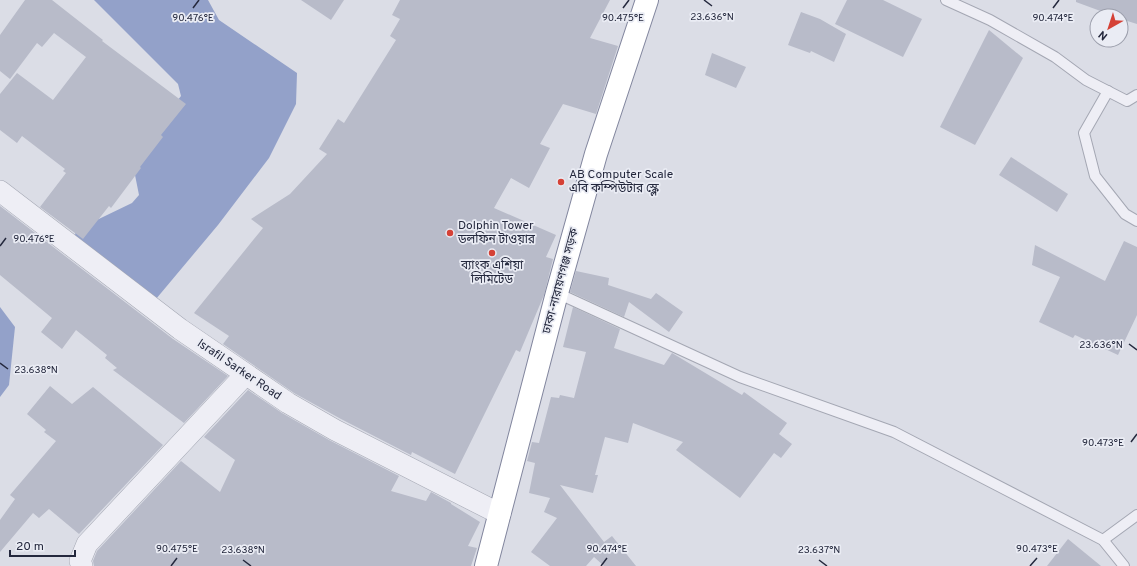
<svg xmlns="http://www.w3.org/2000/svg" width="1137" height="566" viewBox="0 0 1137 566" font-family="Overpass,'Noto Sans Bengali',sans-serif">
<style>
.water{fill:#93a1c9}
.building{fill:#b8bbc9}
.lines{fill:none;stroke-linecap:round;stroke-linejoin:round}
.lane-casing{stroke:#a4a7b3;stroke-width:12}
.street-casing{stroke:#a4a7b3;stroke-width:22}
.highway-casing{stroke:#82869e;stroke-width:24}
.lane{stroke:#eeeef5;stroke-width:10}
.street{stroke:#eeeef5;stroke-width:21}
.highway{stroke:#fff;stroke-width:22}
.ticks{fill:none;stroke:#24283d;stroke-width:1.5}
.poi-dot{fill:#d54136;stroke:#eaecf4;stroke-width:1.5}
.labels{text-anchor:middle;dominant-baseline:central;stroke-width:3.5;stroke-linejoin:round;paint-order:stroke}
.poi-label{font-size:12px;fill:#24283d;stroke:#eaecf4;text-anchor:start}
.street-label{font-size:12px;fill:#24283d;stroke:#eaecf4}
.ticks-label{font-size:10px;text-anchor:middle;fill:#24283d;stroke:#eaecf4;stroke-width:3.5;stroke-linejoin:round;paint-order:stroke}
</style>
<rect width="100%" height="100%" fill="#dbdde6"/>
<g class="water">
<path d="M94,0h114l11,20 78,53 -1,31 -27,54 -51,67 -62,74 -82,-58 2,-11 56,-27 7,-8 -4,-20 -7,-12 53,-67 -3,-12z"/>
<path d="M0,307l15,20 -6,58 -9,12z"/>
</g>
<g class="building">
<path d="M25,0h27l51,40 -1,1 84,63 -25,31 2,2 -23,30 1,1 -30,40 -2,-2 -26,33 -43,-32 26,-34 -3,-2 2,-2 -43,-33 -5,7 -17,-13v-36l17,-21 36,27 33,-43 -32,-24 -12,14 -5,-4 -27,36 -10,-8v-36z"/>
<path d="M301,0h43l-13,20z"/>
<path d="M400,0h210l-20,38 28,8 -22,68 -33,-10 -23,40 10,4 -21,40 -18,-10 -17,30 62,27 -10,22 7,2 -9,36 -24,57 -4,-2 -61,124 -43,-22 -1,3 -70,-36 -47,-26 -71,-49 6,-8 -35,-23 69,-85 -12,-9 39,-25 37,-40 -8,-5 19,-30 6,4 52,-83 -6,-4 10,-17 -8,-4z"/>
<path d="M847,0h36l39,19 -19,38 -68,-33z"/>
<path d="M1076,0h61v24l-16,-5v-3h-7l-38,-14z"/>
<path d="M801,12l19,7 26,15 -12,28 -23,-11 -1,2 -22,-8z"/>
<path d="M989,30l34,28 -48,87 -35,-18z"/>
<path d="M712,53l34,14 -10,21 -31,-13z"/>
<path d="M1011,157l57,37 -11,18 -58,-37z"/>
<path d="M0,206l173,133 55,37 -44,47 -71,-53 4,-2 -12,-10 2,-3 -31,-25 -14,19 -21,-17 11,-14 -52,-43z"/>
<path d="M1124,241l13,6v68l-19,40 -43,-20 -2,3 -34,-16 21,-45 -28,-12 3,-20 70,36z"/>
<path d="M576,271l33,7 -1,7 43,14 5,-6 27,19 -14,20 -40,-30 -5,15 -54,-25z"/>
<path d="M573,307l47,22 -6,19 50,17 8,-12 70,42 2,-3 43,31 -8,11 13,10 -11,14 -7,-5 -34,45 -64,-48 7,-8 -50,-19 -5,20 -23,-6 -10,38h3l-5,18 -33,-8 44,57 8,-6 24,30h-32l-10,-9 -8,9h-36l-19,-14 26,-34 -13,-6 6,-14 -21,-5 6,-30 -8,-2 5,-19 7,1 12,-46 8,1 1,-3 14,3 12,-46 -23,-5z"/>
<path d="M50,386l22,18 21,-17 70,58 -84,89 -30,-25 -10,9 -6,-5 -33,39v-32l15,-21 -5,-4 46,-54 -12,-9 2,-2 -19,-16z"/>
<path d="M248,390l34,23 47,27 70,36 -8,15 35,10 5,-9 20,11v1l29,18 -12,24 9,2 -6,18h-377l-1,-5 4,-10 84,-90 39,31 15,-32 -31,-23z"/>
<path d="M1068,539l33,27h-54z"/>
</g>
<g class="lines">
<defs>
<g id="lane">
<path d="M946,0l44,20 65,37 31,23 41,21 10,-6"/>
<path d="M1108,91l-24,42 11,43 30,38 12,7"/>
<path d="M557,293l183,84 154,55 209,108 21,26"/>
<path d="M1103,540l34,-25"/>
</g>
<g id="street">
<path d="M0,191l180,138 108,74 47,27 165,84"/>
<path d="M82,566l-2,-5 7,-17 158,-169"/>
</g>
<path id="highway" d="M486,566l71,-273 39,-139 51,-154"/>
</defs>
<use href="#lane" class="lane-casing"/>
<use href="#street" class="street-casing"/>
<use href="#highway" class="highway-casing"/>
<use href="#lane" class="lane"/>
<use href="#street" class="street"/>
<use href="#highway" class="highway"/>
</g>
<path class="ticks" d="M704,0l8,6M193,8l6,-8M623,8l6,-8M1053,8l6,-8M0,246l6,-8M1129,344l8,6M0,363l8,6M1131,442l6,-8M243,560l8,6M819,560l8,6M171,566l6,-8M601,566l6,-8M1030,566l7,-8"/>
<g class="poi-dot">
<circle cx="561" cy="182" r="4"/>
<circle cx="450" cy="233" r="4"/>
<circle cx="492" cy="253" r="4"/>
</g>
<g class="labels">
<g class="poi-label">
<text x="569" y="175">AB Computer Scale<tspan x="569" dy="14">এবি কম্পিউটার স্কেল</tspan></text>
<text x="458" y="226">Dolphin Tower<tspan x="458" dy="14">ডলফিন টাওয়ার</tspan></text>
<text x="492" y="266" text-anchor="middle">ব্যাংক এশিয়া<tspan x="492" dy="14">লিমিটেড</tspan></text>
</g>
<g class="street-label">
<text transform="translate(561 281) rotate(-75)">ঢাকা-নারায়ণগঞ্জ সড়ক</text>
<text transform="translate(239 370) rotate(34)">Israfil Sarker Road</text>
</g>
</g>
<g class="ticks-label">
<text x="712" y="20">23.636°N</text>
<text x="193" y="21">90.476°E</text>
<text x="623" y="21">90.475°E</text>
<text x="1053" y="21">90.474°E</text>
<text x="34" y="242">90.476°E</text>
<text x="1101" y="348">23.636°N</text>
<text x="36" y="373">23.638°N</text>
<text x="1103" y="446">90.473°E</text>
<text x="177" y="552">90.475°E</text>
<text x="607" y="552">90.474°E</text>
<text x="1037" y="552">90.473°E</text>
<text x="243" y="553">23.638°N</text>
<text x="819" y="553">23.637°N</text>
</g>
<g transform="translate(1109 28) rotate(219)"><circle r="19" fill="#eaecf4" stroke="#9b9eab"/>
<path d="M0-3L7 15L0 10L-7 15Z" fill="#d54136"/>
<text y="-6" font-size="11" font-weight="bold" text-anchor="middle" fill="#24283d">N</text>
</g>
<path d="M10 550v6h65v-6" fill="none" stroke="#24283d" stroke-width="2"/>
<text x="16" y="550" font-size="12" fill="#24283d" stroke="#eaecf4" stroke-width="3" paint-order="stroke">20 m</text>
</svg>
